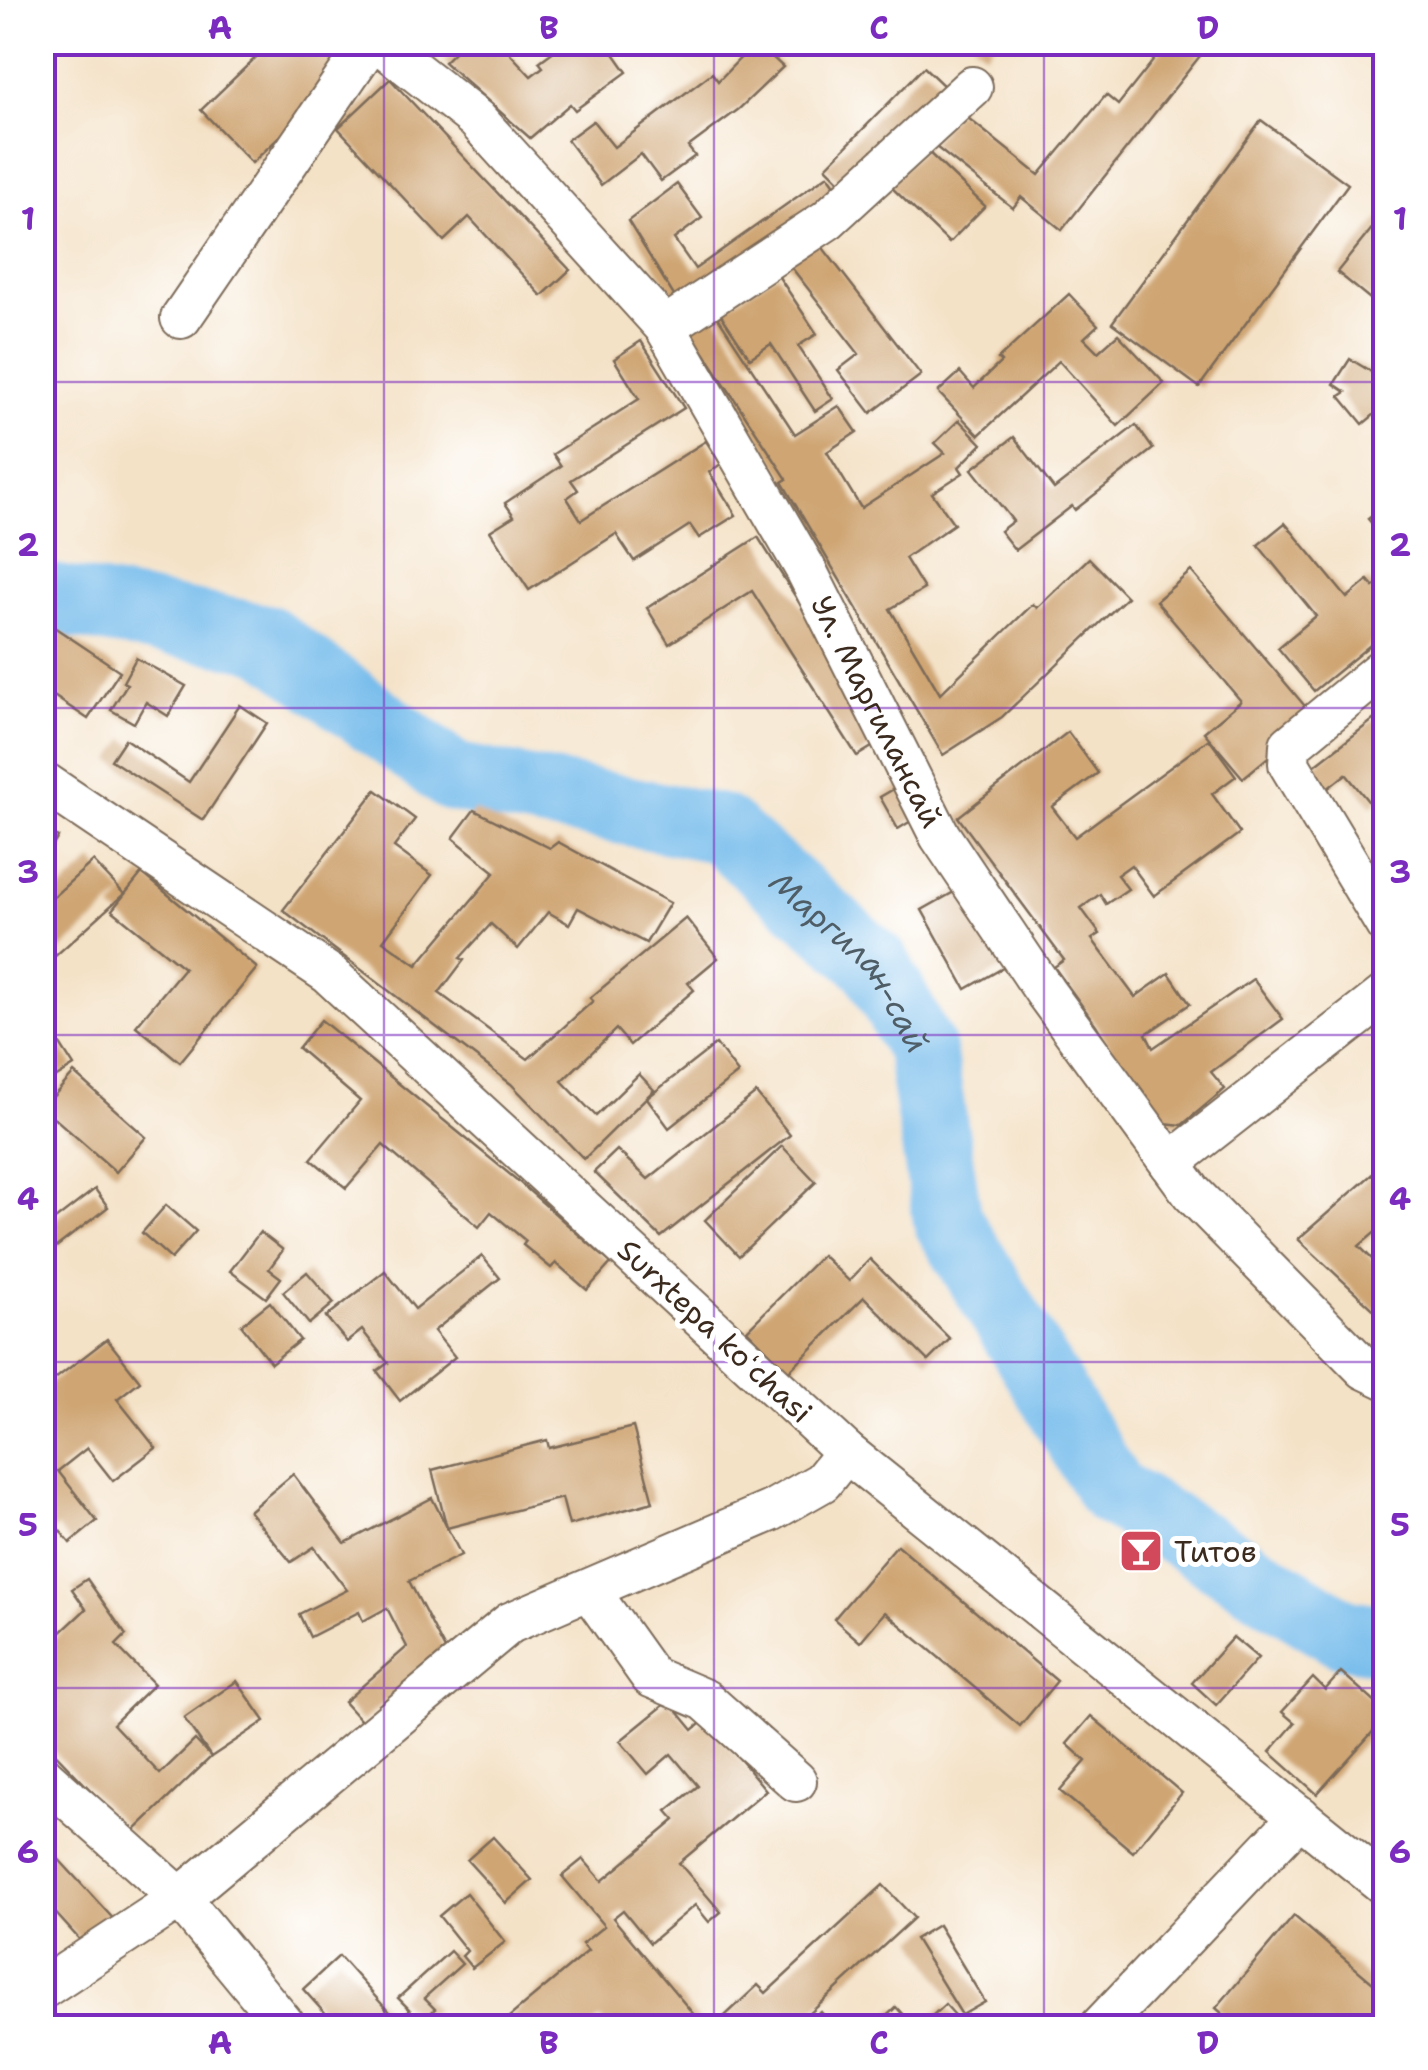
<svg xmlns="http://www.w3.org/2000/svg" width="1428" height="2070" viewBox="0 0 1428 2070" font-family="'Shantell Sans',sans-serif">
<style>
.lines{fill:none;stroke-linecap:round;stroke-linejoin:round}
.river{stroke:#74bbeb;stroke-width:70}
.building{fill:#cfa573}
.minor-casing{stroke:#7c6a59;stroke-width:44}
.minor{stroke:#fff;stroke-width:40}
.grid{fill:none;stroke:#7b2cbf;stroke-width:2.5;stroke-opacity:0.55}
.labels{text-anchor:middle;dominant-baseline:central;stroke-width:10;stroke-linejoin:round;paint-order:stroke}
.street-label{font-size:30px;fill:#3b2a1e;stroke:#fff}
.poi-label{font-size:30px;fill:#3b2a1e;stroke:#fff;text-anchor:start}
.water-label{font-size:32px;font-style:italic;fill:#4f5d66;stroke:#fff}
.neatline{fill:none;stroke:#7b2cbf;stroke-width:4}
.grid-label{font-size:32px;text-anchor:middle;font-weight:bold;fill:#7b2cbf}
</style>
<rect width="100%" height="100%" fill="#fff"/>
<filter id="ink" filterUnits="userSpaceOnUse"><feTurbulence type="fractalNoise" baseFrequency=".01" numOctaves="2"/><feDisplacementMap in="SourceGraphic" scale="20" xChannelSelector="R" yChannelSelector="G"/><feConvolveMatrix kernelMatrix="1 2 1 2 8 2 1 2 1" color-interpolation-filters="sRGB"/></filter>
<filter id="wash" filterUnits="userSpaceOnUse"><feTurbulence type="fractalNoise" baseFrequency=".0048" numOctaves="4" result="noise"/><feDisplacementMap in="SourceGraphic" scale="40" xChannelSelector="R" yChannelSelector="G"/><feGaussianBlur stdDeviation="2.25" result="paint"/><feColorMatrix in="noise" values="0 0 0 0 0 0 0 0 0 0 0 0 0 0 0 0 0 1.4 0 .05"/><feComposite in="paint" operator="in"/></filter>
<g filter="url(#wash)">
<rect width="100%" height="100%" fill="#f4e2c7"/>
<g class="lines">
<path class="river" id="s1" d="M42,597l223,42 188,138 268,52 155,136 45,85 27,171 163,270 232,142 43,7"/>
</g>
<g id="blocks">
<g class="building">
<path d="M272,42h51l27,28 -98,93 -51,-53z"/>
<path d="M464,42h46l-5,6 26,28 12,-9 -4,-5 27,-20h40l21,30 -52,38 -5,-6 -40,34 -86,-76z"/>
<path d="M756,42l27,25 -44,42 -51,38 7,9 -34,25 -20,-27 -40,31 -34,-45 26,-19 21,26 98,-74 6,8z"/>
<path d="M972,42h23l-10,12z"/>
<path d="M1168,42h43l-149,188 -41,-33 -8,11 -82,-65 27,-33 81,65 67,-80 12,10z"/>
<path d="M924,67l21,20 -98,101 -21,-21z"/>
<path d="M390,79l180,191 -28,26 -73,-79 -25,24 -106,-113z"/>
<path d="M1261,120l87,64 -149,203 -87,-64z"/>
<path d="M924,148l61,58 -36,37 -60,-58z"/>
<path d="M828,175l13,18 -159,116 -54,-88 49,-37 25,34 -28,21 21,30z"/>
<path d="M1386,211v89l-6,7 -43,-35z"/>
<path d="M817,240l104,135 -50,38 -33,-43 21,-16 -71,-91z"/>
<path d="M777,274l40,60 -19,12 35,53 -18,12 -44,-67 -21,14 -31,-46z"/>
<path d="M1069,294l29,31 -14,13 14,14 20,-18 46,49 -46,43 -59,-65 -80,74 -41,-43 22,-20 14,16 27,-26 -3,-3z"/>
<path d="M708,302l87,132 44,-28 18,26 -30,20 34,56 84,-55 -10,-10 24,-23 23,24 -23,23 4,6 -31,20 22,31 -49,34 19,31 -34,20 50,85 93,-90 4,4 52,-50 38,39 -125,120 -59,38 -161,-273 5,-3 -105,-160z"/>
<path d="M641,341l43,67 -113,72 7,10 -11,8 14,22 125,-79 15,23 -12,8 27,43 -37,23 -9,-13 -56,36 -18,-27 -87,56 -39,-59 24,-15 -9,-13 56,-37 -8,-12 86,-55 -25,-40z"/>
<path d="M1350,359l20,12 10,12 6,-5v27l-23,19 -23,-28 6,-4 -12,-8z"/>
<path d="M1136,425l17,24 -78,61 -3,-4 -57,44 -15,-19 13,-10 -41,-52 42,-32 40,52z"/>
<path d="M1386,505v35l-18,-21z"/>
<path d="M1285,523l62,75 21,-18 6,7 12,-9v66l-6,-7 -66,54 -36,-43 38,-32 -58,-71z"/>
<path d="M758,537l127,202 -28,17 -105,-165 -83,53 -22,-36z"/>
<path d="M1191,571l124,147 -72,60 -39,-46 37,-31 -85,-100z"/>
<path d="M42,619l78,52 -32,48 -46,-31z"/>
<path d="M136,658l50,28 -18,30 -22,-14 -12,21 -23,-13 16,-26 -4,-2z"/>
<path d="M240,705l27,18 -64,97 -92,-60 14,-21 64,43z"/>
<path d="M1386,710v85l-14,11 -26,-32 -19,15 -17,-20z"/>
<path d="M1068,732l30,41 -46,34 23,30 134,-98 27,37 -24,18 28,39 -86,63 -23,-31 -14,10 11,14 -22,15 -6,-10 -19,14 19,26 -8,5 43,58 34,-24 21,31 -44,30 7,14 100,-69 30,40 -72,53 14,17 -43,36 -27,-3 -59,-97 -42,-58 10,-7 -106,-143z"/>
<path d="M906,782l18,31 -26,16 -18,-32z"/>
<path d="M376,790l39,29 -21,28 38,28 -49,66 34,24 78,-93 -42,-34 21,-28 76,38 8,-6 112,61 -24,40 -68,-35 -9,16 -21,-12 -30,37 -27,-25 -31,34 4,2 -25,33 89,66 65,-58 -3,-3 96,-80 32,40 -30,25 6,7 -64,55 -14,-16 -54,52 34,35 43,-42 15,16 -70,69 -73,-75 -228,-174z"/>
<path d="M42,828l16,9 -16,28z"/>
<path d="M93,861l31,33 -82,74v-61z"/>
<path d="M142,873l115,95 -77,94 -44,-36 48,-58 -72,-58z"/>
<path d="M963,887l45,78 -42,24 -44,-79z"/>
<path d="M321,1020l197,161 93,82 -24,27 -31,-27 -5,5 -28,-23 3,-4 -35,-29 -12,15 -96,-82 -37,43 -35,-29 49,-58 -62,-53z"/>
<path d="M49,1027l25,39 -32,20v-56z"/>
<path d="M716,1044l22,29 -69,55 -22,-30z"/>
<path d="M74,1073l72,64 -30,35 -73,-64z"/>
<path d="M756,1093l34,42 -129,102 -67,-65 23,-22 31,29z"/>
<path d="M782,1146l34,36 -77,74 -34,-36z"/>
<path d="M1386,1162v61l-27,23 27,27v48l-88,-82z"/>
<path d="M95,1189l13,18 -66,51v-28z"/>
<path d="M166,1205l30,26 -25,28 -29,-26z"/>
<path d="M260,1232l23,18 -14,19 12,9 -15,20 -36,-27z"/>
<path d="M822,1255l27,26 21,-22 80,80 -22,22 -64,-64 -76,75 -41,-42z"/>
<path d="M482,1256l18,22 -66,53 21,26 -55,44 -23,-30 11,-8 -26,-33 -15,12 -21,-25 59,-46 30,38z"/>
<path d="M307,1272l27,31 -25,21 -26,-32z"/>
<path d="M270,1302l30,38 -29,23 -30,-38z"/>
<path d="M107,1339l33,42 -23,18 39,49 -43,33 -26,-33 -29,23 39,50 -27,22 -13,-16 -15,14v-152z"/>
<path d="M633,1427l20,75 -84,23 -7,-27 -115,30 -15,-58 115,-30 2,8z"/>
<path d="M293,1474l52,69 87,-45 29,57 -52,26 36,69 -83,72 -18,-20 63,-55 -20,-39 -24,13 -4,-9 -49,25 -11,-23 48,-24 -33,-43 -23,15 -42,-51z"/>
<path d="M897,1545l160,136 -37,45 -135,-114 -25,30 -26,-23z"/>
<path d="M87,1579l39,56 -10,10 38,39 -41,40 47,50 35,-34 16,17 -27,-39 53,-37 28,40 -54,36 -79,76 -90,-93v-90l44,-41 -14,-20z"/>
<path d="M1233,1637l25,21 -42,47 -24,-22z"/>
<path d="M1341,1672l45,40v5l-69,77 -47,-42 25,-29 -13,-11 31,-34 12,12z"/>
<path d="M669,1701l24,29 13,-11 60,71 -87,73 42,49 -12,10 -14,-17 -45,38 -27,-33 -10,8 92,110h-98l-7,-9 -11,9h-93l92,-77 -6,-7 22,-18 -42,-50 21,-17 19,22 73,-61 -8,-9 31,-25 -27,-32 -23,20 -28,-33z"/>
<path d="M1091,1716l91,77 -49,59 -73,-61 26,-30 -19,-17z"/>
<path d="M493,1837l39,43 -26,23 -39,-43z"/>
<path d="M42,1841l76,83 -29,26 -47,-52z"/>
<path d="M883,1885l31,33 -120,110h-82l46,-43 8,8z"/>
<path d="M466,1893l39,49 -33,26 -10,-12 5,-5 -28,-35z"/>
<path d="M1294,1916l92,78v34h-147l-23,-20z"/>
<path d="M938,1925l47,77 -23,13 -47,-76z"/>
<path d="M450,1951l12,13 -38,34 11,11 -19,19h-78l-35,-39 36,-33 58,65 13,-11 -12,-12z"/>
<path d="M945,2004l17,19 -5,5h-38z"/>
<path d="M896,2007l19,21h-41z"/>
<path d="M821,2012l14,16h-32z"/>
</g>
</g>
</g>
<g filter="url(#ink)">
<use href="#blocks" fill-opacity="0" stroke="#7c6a59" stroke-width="2.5"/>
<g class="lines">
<defs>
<g id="minor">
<path id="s2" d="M378,42l98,77 189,208 140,241 135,268 105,156 147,201 173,176 21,10"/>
<path d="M181,318l189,-276"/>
<path d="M665,327l162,-107 145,-133"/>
<path d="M1386,666l-96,79 -1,19 97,161"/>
<path d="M42,781l287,193 517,478 540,434"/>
<path d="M1170,1163l216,-169"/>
<path d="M589,1590l62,87 54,23 91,81"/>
<path d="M42,1775l138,123 107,130"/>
<path d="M42,1989l138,-91 330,-275 261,-112 51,-29 24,-30"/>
<path d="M1099,2028l201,-212"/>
</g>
</defs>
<use href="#minor" class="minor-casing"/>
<use href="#minor" class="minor"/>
</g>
</g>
<path class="grid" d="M384,42v1986M714,42v1986M1044,42v1986M42,382h1344M42,708h1344M42,1035h1344M42,1362h1344M42,1688h1344"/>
<defs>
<symbol id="bar-square" viewBox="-11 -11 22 22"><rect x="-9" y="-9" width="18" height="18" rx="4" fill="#d1495b" stroke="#fff"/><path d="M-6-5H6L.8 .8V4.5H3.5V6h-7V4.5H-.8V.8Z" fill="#fff"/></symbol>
</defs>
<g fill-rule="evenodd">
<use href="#bar-square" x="1116" y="1526" width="50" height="50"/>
</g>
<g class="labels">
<g class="street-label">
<text stroke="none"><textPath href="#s2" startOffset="845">Ул. Маргилансай</textPath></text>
<text transform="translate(715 1331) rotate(43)">Surxtepa koʻchasi</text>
</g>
<g class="poi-label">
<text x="1174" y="1551">Титов</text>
</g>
<g class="water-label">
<text stroke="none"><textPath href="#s1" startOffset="920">Маргилан-сай</textPath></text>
</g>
</g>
<rect width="1428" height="2070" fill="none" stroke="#fff" stroke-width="110"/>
<rect x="55" y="55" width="1318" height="1960" class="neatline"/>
<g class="grid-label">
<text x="220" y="39">A</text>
<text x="549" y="39">B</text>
<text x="879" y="39">C</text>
<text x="1208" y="39">D</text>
<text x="28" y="230">1</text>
<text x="1400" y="230">1</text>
<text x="28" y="556">2</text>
<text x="1400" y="556">2</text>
<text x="28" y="883">3</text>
<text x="1400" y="883">3</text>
<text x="28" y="1210">4</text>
<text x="1400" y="1210">4</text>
<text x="28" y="1536">5</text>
<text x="1400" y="1536">5</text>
<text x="28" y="1863">6</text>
<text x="1400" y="1863">6</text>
<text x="220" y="2054">A</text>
<text x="549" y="2054">B</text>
<text x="879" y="2054">C</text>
<text x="1208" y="2054">D</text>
</g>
</svg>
